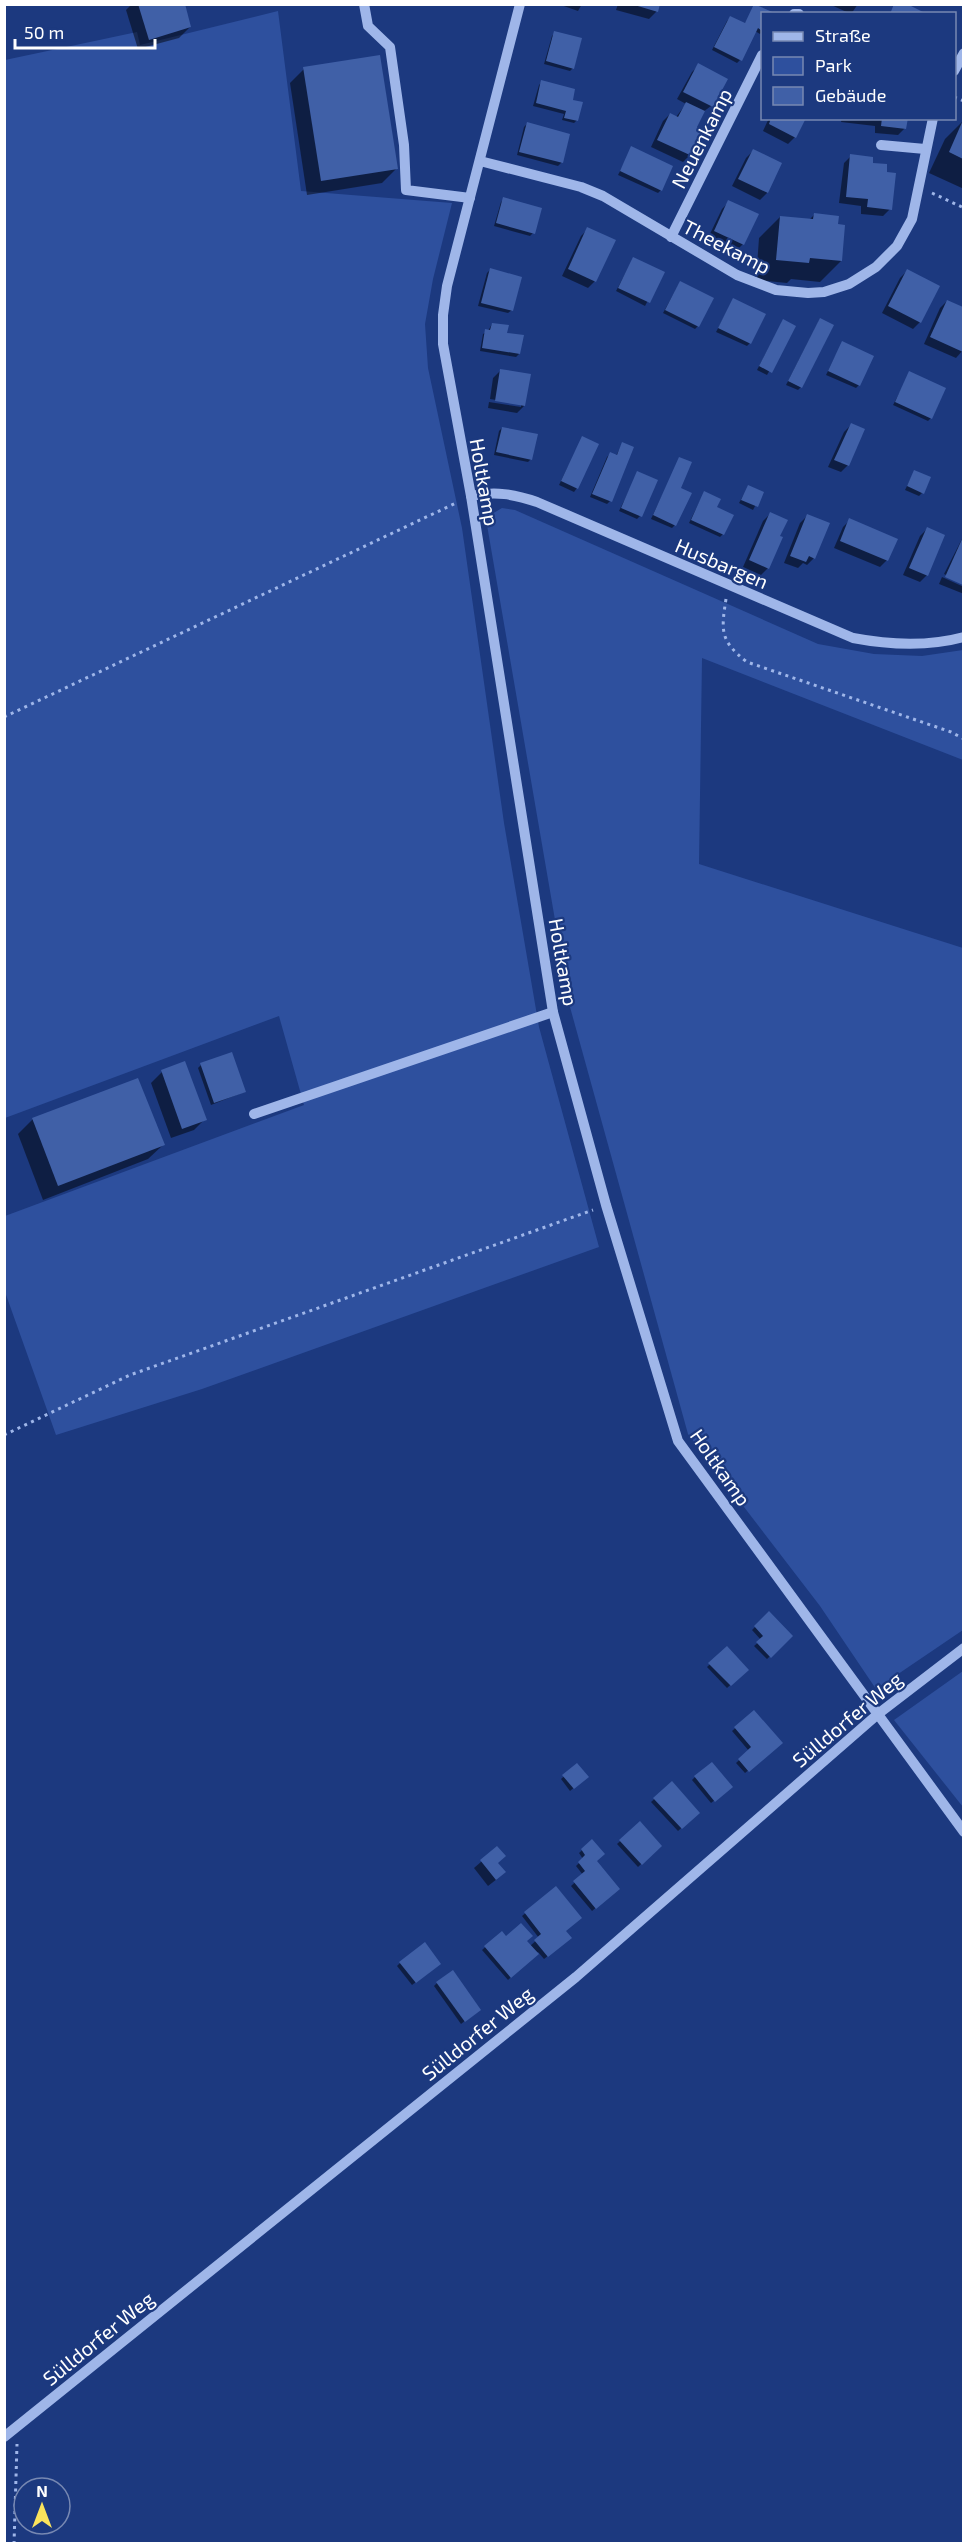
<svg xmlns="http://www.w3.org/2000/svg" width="968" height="2548" viewBox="0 0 968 2548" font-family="'Exo 2',sans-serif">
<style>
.green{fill:#2e509e}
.shadow{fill:#0007}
.building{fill:#4060a7}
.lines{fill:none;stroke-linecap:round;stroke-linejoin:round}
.path{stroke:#9fb6e9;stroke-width:3;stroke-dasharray:3 4.5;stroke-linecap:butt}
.minor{stroke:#9fb6e9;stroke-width:10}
.labels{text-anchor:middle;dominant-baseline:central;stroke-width:4.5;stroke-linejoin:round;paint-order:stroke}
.street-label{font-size:20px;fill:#fff;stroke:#1c397f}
</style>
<rect width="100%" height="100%" fill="#1c397f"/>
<g class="green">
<path d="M278,11l23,180 151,12 -19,76 -8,45 3,44 34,160 42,295 35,204 60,220 -397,142 -146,46 -51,-143v-76l299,-111 -25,-89 -274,102v-1058l132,-28 3,13z"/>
<path d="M502,508l13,2 303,134 56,10 48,2 41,-6v110l-261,-102 -3,206 264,84v682l-87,59 -56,-83 -132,-172 -118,-427 -83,-482 5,-11z"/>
<path d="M963,1671v136l-69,-87z"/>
</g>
<g class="shadow">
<path d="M132,4h51l7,23 -11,11 -41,11 -12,-39z"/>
<path d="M558,4h24l-4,7z"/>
<path d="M618,4h40l-2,8 -7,7 -33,-9z"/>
<path d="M829,4h29l-7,10z"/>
<path d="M756,5l16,8 -10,1v18l-2,2 -5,-3 -15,29 -3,3 -25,-13 15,-29 3,-3 14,7z"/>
<path d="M555,33l18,35 -3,3 -26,-7 8,-28z"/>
<path d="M699,65l27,14 -15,27 -8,6 -8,16 7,3 -12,24 -7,7 -32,-15 12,-26 7,-7 6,3 10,-13 -9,-5 15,-27z"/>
<path d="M304,69l93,99 -15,15 -75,12 -17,-112z"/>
<path d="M542,82l29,19 6,19 -3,3 -12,-3 2,-6 -31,-8 6,-21z"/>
<path d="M769,118h35l-9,19 -7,7 -25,-13z"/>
<path d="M842,118h64l-1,10 -7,7 -23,-2v-7l-34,-4z"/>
<path d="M964,120v69l-35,-16 16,-34z"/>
<path d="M527,124l42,11 -8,28 -3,3 -41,-11 7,-28z"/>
<path d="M632,148l29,42 -3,3 -40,-18z"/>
<path d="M753,151l27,13 -13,29 -7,7 -28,-14 14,-28z"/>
<path d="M851,156l20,8 19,45 -7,7 -22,-2v-8l-22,-3 5,-40z"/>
<path d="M504,199l29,34 -3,3 -36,-10 7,-24z"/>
<path d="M729,202l14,42 -7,7 -28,-13 14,-29z"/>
<path d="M814,215l27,46 -21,21 -29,-3 -4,4 -31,-3 3,-42 21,-21 29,3z"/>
<path d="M588,229l7,52 -7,7 -26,-12 19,-40z"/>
<path d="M633,259l30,14 -18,33 -29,-15z"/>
<path d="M490,270l22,40 -4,3 -30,-7 9,-33z"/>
<path d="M907,271l13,51 -7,7 -31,-16 18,-35z"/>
<path d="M678,286l20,40 -3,3 -32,-16z"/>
<path d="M733,300l17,43 -3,3 -31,-14z"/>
<path d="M947,301l17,8v40l-8,9 -32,-14 16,-36z"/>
<path d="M820,319l-19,68 -3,3 -12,-5z"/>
<path d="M783,321l11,6 -27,48 -10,-5z"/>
<path d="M492,324l14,10 13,20 -3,3 -36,-6 3,-17 5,-3z"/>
<path d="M842,343l17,42 -3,3 -30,-13z"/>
<path d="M500,371l24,35 -7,7 -29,-5 1,-6 32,5v-3l-31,-5 3,-21z"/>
<path d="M910,373l21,45 -3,3 -35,-16z"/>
<path d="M851,425l-3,40 -7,7 -13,-5 16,-35z"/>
<path d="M502,428l29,31 -3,3 -34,-7 5,-24z"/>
<path d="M582,438l-5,50 -3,4 -15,-7z"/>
<path d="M622,444l-12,57 -3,3 -17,-7 17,-40 3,-3 6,2z"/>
<path d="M680,458l-5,67 -3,3 -21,-9z"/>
<path d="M914,472l8,21 -3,3 -14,-6z"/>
<path d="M638,473l2,43 -3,3 -18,-8z"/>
<path d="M748,487l14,6 -9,17 -14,-7z"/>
<path d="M704,493l11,15 8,26 -3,3 -31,-14z"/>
<path d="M770,514l-2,54 -7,7 -18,-8 20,-46z"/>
<path d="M807,516l7,42 -7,7 -4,-2 -5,5 -14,-5 16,-40z"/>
<path d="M850,520l37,40 -7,7 -46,-19 9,-21z"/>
<path d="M927,529v46l-7,7 -17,-7 17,-39z"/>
<path d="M964,535v48l-20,-9z"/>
<path d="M942,577l22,10v7l-25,-10z"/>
<path d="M184,1063l21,56 -11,11 -23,8 -20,-55 11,-11z"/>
<path d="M201,1065l43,27 -33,13 -13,-37z"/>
<path d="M33,1119l130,26 -15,14 -105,41 -25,-66z"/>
<path d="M769,1613l22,23 -24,23 -13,-13 7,-6 -9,-10z"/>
<path d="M727,1648l20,22 -20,18 -20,-21z"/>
<path d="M754,1712l24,34 -33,27 -9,-10 13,-12 -17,-20z"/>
<path d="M577,1765l10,12 -17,14 -9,-12z"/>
<path d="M695,1777l33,13 -17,13 -19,-23z"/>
<path d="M672,1783l26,30 -20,18 -27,-29z"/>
<path d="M640,1823l20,23 -22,21 -21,-23z"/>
<path d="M592,1841l3,21 20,30 -23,19 -21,-25 12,-11 -7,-9 7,-7 -4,-6z"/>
<path d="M497,1848v31l-9,7 -14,-18z"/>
<path d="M556,1888l11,53 -23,18 -6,-7 -30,28 -26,-30 19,-17 5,5 20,3 4,5 9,-8 -17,-22z"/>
<path d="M400,1963l36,4 -24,18 -15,-19z"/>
<path d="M437,1983l39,29 -15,12 -27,-38z"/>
</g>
<g class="building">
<path d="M138,4h47l6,23 -42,13z"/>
<path d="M631,4h29l-2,8z"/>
<path d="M754,4l23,10h-15v17l-4,-3 -16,33 -28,-14 16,-31 15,7z"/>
<path d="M894,4h13l20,10h-37z"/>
<path d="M554,31l28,7 -8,31 -28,-8z"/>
<path d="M380,55l18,114 -77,12 -18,-114z"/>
<path d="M698,63l30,16 -15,28 -30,-15z"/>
<path d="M541,80l34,9 -2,11 10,2 -5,19 -14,-3 2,-7 -30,-8z"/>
<path d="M686,102l19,9 -8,16 7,4 -12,25 -35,-16 13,-27 8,4z"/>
<path d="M771,118h35l-10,20 -27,-14z"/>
<path d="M882,118h26l-2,11 -25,-3z"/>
<path d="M963,120v39l-14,-7z"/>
<path d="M527,122l43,12 -7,29 -44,-11z"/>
<path d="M631,146l42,20 -11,25 -42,-20z"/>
<path d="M753,149l29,14 -14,30 -30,-14z"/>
<path d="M850,154l23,3v6l14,1v8l9,1 -4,37 -25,-3 1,-8 -22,-2z"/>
<path d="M503,197l39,11 -7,26 -39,-11z"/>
<path d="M728,200l31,14 -15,31 -30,-14z"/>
<path d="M814,213l25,3 -1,8 7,1 -3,36 -32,-3 -1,5 -33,-3 4,-44 33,3z"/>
<path d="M587,227l29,13 -20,42 -28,-13z"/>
<path d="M633,257l32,15 -15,31 -32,-15z"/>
<path d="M490,268l32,9 -9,34 -32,-8z"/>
<path d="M907,269l33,17 -19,37 -33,-17z"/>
<path d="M680,281l34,17 -15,29 -34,-17z"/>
<path d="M733,298l33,16 -15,30 -33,-16z"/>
<path d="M947,300l16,7v45l-33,-15z"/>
<path d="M820,318l14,7 -32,63 -14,-7z"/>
<path d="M783,319l13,7 -24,47 -13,-7z"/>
<path d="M492,323l17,2 -2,8 17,2 -4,19 -38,-6 3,-19 5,1z"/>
<path d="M842,341l32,15 -14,30 -32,-15z"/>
<path d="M500,369l31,5 -6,32 -30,-5z"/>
<path d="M909,371l37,17 -14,31 -37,-17z"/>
<path d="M851,423l14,6 -16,37 -15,-6z"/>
<path d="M502,427l36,7 -6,26 -36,-8z"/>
<path d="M582,436l17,8 -21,45 -17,-8z"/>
<path d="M622,442l12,5 -22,55 -20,-8 18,-42 7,3z"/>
<path d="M679,457l13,5 -11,26 11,5 -16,33 -23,-11z"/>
<path d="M914,470l17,7 -7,17 -17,-8z"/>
<path d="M637,471l21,9 -16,37 -21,-9z"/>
<path d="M748,485l16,7 -6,15 -17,-7z"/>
<path d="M704,491l17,8 -4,8 17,8 -10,20 -33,-15z"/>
<path d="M770,512l18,8 -8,16 3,1 -14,32 -20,-9z"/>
<path d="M807,514l23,9 -15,36 -6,-3 -3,6 -16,-6z"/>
<path d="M849,518l49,21 -10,22 -48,-20z"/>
<path d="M927,527l18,8 -17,41 -19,-8z"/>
<path d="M963,537v48l-18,-8z"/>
<path d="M232,1052l14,40 -32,11 -14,-40z"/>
<path d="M185,1061l22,59 -25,9 -21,-59z"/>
<path d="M138,1078l27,67 -107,41 -26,-68z"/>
<path d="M769,1611l24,25 -22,22 -15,-16 7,-6 -9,-10z"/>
<path d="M727,1646l22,24 -18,16 -23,-23z"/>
<path d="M754,1710l29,33 -34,29 -11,-13 13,-12 -17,-20z"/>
<path d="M712,1762l21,25 -18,15 -21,-26z"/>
<path d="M577,1763l12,14 -15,12 -12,-14z"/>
<path d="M672,1781l28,32 -18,16 -29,-31z"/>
<path d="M640,1821l22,25 -20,19 -23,-25z"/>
<path d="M592,1839l13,15 -8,7 23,28 -24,20 -23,-28 12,-10 -7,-9 7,-7 -4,-6z"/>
<path d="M497,1846l9,10 -8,7 8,9 -10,8 -16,-20z"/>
<path d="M556,1886l26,32 -16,13 6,7 -24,19 -14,-17 7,-6 -17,-22z"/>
<path d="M521,1923l12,13 -6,5 12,13 -28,24 -27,-32 18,-15 4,5z"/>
<path d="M425,1942l16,22 -25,19 -17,-21z"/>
<path d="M453,1970l28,40 -16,12 -29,-40z"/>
</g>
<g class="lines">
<g class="path">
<path d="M954,97l10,4"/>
<path d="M932,193l32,15"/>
<path d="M726,599c-5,32 -6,42 21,63l204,70 13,7"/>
<path d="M4,717l454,-215"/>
<path d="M4,1435l126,-60 463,-165"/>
<path d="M14,2544l3,-100"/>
</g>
<g class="minor">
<path d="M364,4l4,22 22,21 14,98 2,45 64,8"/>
<path d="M520,4l-73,282 -4,29v29l28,152 82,516 53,193 72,236 286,391"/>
<path d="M794,14h5"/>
<path d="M954,71l10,-18"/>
<path d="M881,145l44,4"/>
<path d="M480,161l101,26 22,9 134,79 39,15 32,3 16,-1 25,-8 27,-17 21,-21 15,-27 21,-101"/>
<path d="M671,237l91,-182"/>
<path d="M471,496c24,-5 43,-2 66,6l316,136c37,7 74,9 111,-1"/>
<path d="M254,1114l299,-102"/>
<path d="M4,2437l572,-460 302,-263 86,-66"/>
</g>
</g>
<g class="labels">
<g class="street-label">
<text transform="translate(701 138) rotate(-63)">Neuenkamp</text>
<text transform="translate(727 246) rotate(27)">Theekamp</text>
<text transform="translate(485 482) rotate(80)">Holtkamp</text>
<text transform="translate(722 563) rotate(23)">Husbargen</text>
<text transform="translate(564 962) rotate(80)">Holtkamp</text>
<text transform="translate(721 1467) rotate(55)">Holtkamp</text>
<text transform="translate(847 1719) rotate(-40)">Sülldorfer Weg</text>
<text transform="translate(477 2033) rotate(-39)">Sülldorfer Weg</text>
<text transform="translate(98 2338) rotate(-39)">Sülldorfer Weg</text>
</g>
</g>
<rect width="968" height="2548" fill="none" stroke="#ffffff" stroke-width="12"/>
<rect x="761" y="12" width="195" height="108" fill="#1c397f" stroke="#7788b2" stroke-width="1.5"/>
<rect x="773" y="32" width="30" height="9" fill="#9fb6e9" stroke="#7788b2" stroke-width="1.5"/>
<text x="815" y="42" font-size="18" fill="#ffffff">Straße</text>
<rect x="773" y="57" width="30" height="18" fill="#2e509e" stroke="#7788b2" stroke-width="1.5"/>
<text x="815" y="72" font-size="18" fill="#ffffff">Park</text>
<rect x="773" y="87" width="30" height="18" fill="#4060a7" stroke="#7788b2" stroke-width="1.5"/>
<text x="815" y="102" font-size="18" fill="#ffffff">Gebäude</text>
<g transform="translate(42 2506)"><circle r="28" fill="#1c397f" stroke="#7788b2" stroke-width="1.5"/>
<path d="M0-4.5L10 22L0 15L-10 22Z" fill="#fae35c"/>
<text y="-9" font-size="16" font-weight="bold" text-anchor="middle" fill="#ffffff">N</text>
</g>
<path d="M15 39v9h140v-9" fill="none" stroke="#ffffff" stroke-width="3"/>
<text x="24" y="39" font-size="18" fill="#ffffff" stroke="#1c397f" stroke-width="4.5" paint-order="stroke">50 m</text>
</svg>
